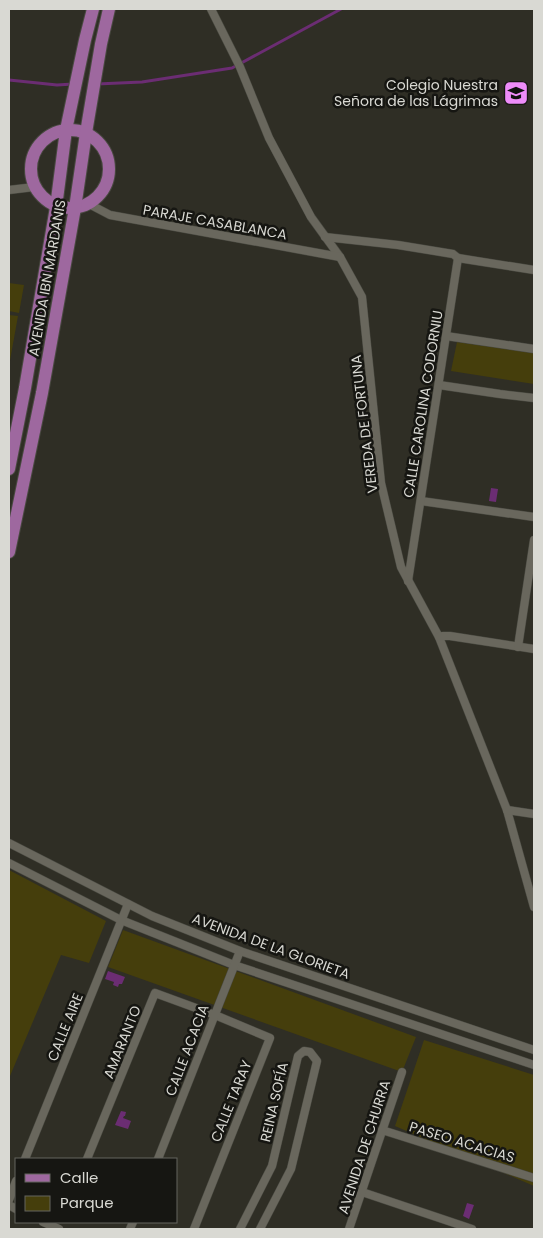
<svg xmlns="http://www.w3.org/2000/svg" width="543" height="1238" viewBox="0 0 543 1238" font-family="Poppins,sans-serif">
<style>
.green{fill:#453e0c}
.water{fill:#6b2d73}
.lines{fill:none;stroke-linecap:round;stroke-linejoin:round}
.stream{stroke:#6b2d73;stroke-width:3}
.minor-casing{stroke:#494941;stroke-width:9}
.primary-casing{stroke:#494941;stroke-width:14}
.minor{stroke:#69675d;stroke-width:8}
.primary{stroke:#9e689f;stroke-width:12}
.labels{text-anchor:middle;dominant-baseline:central;stroke-width:5;stroke-linejoin:round;paint-order:stroke}
.poi-label{font-size:14px;fill:#d9d9d3;stroke:#161612;text-anchor:end}
.street-label{font-size:14px;fill:#d9d9d3;stroke:#161612}
</style>
<rect width="100%" height="100%" fill="#2f2e25"/>
<g class="green">
<path d="M9,283l15,2 -5,28 -10,-2z"/>
<path d="M9,315l9,1 -9,50z"/>
<path d="M457,342l77,11v31l-83,-13z"/>
<path d="M9,870l97,51 -17,42 -28,-8 -51,121h-1z"/>
<path d="M123,930l293,107 -14,35 -294,-105z"/>
<path d="M424,1040l110,35v111l-139,-60z"/>
</g>
<g class="water">
<path d="M491,488l7,1 -2,13 -7,-1z"/>
<path d="M108,971l17,6 -3,7h-3l-1,3 -5,-2 1,-3 -9,-3z"/>
<path d="M121,1111l5,1 -1,4h-1l-1,2 8,3 -3,8 -13,-4z"/>
<path d="M467,1203l7,2 -5,14 -6,-3z"/>
</g>
<g class="lines">
<g class="stream">
<path d="M9,80l48,5 16,-1"/>
<path d="M97,84l45,-2 90,-14 109,-59"/>
</g>
<defs>
<g id="minor">
<path d="M211,9l29,58 29,71 42,79 29,40 22,40 19,186 20,84 38,70 68,173 27,97"/>
<path d="M9,190l25,-3"/>
<path d="M89,204l21,11 230,42"/>
<path d="M325,237l73,8 55,9 5,4 76,12"/>
<path d="M446,336l88,13"/>
<path d="M439,385l61,9 34,4"/>
<path d="M421,501l113,16"/>
<path d="M408,581l50,-323"/>
<path d="M439,637l4,-1h7l84,13"/>
<path d="M518,647l16,-107"/>
<path d="M507,810l27,4"/>
<path d="M9,843l143,73 88,35 294,99"/>
<path d="M9,863l112,57 113,45 300,100"/>
<path d="M382,1130l152,48"/>
<path d="M25,1159l103,-255"/>
<path d="M87,1159l68,-166 60,22 55,23 -76,191"/>
<path d="M158,1159l82,-208"/>
<path d="M362,1192l110,37"/>
<path d="M9,1200l7,-19"/>
<path d="M9,1205l7,4"/>
<path d="M43,1222l16,7"/>
<path d="M130,1229l3,-7"/>
<path d="M240,1229l32,-63 26,-110 6,-5 6,1 7,9 -26,108 -31,60"/>
<path d="M349,1229l53,-157"/>
</g>
<g id="primary">
<circle cx="70" cy="169" r="39"/>
<path d="M9,469l16,-81 31,-181 10,-77 19,-90 8,-31"/>
<path d="M9,552l33,-159 33,-185 11,-75 15,-89 8,-35"/>
</g>
</defs>
<use href="#minor" class="minor-casing"/>
<use href="#primary" class="primary-casing"/>
<use href="#minor" class="minor"/>
<use href="#primary" class="primary"/>
</g>
<defs>
<symbol id="school-square" viewBox="-11 -11 22 22"><rect x="-9" y="-9" width="18" height="18" rx="4" fill="#ee8cf9" stroke="#161612"/><path d="M0-5L7-2L0 1L-7-2ZM-4 1L0 2.5L4 1V4Q0 6-4 4Z" fill="#111"/></symbol>
</defs>
<g fill-rule="evenodd">
<use href="#school-square" x="502" y="79" width="28" height="28"/>
</g>
<g class="labels">
<g class="poi-label">
<text x="498" y="85">Colegio Nuestra<tspan x="498" dy="16">Señora de las Lágrimas</tspan></text>
</g>
<g class="street-label">
<text transform="translate(215 222) rotate(10)">PARAJE CASABLANCA</text>
<text transform="translate(47 278) rotate(-80)">AVENIDA IBN MARDANIS</text>
<text transform="translate(423 404) rotate(-81)">CALLE CAROLINA CODORNIU</text>
<text transform="translate(364 424) rotate(-97)">VEREDA DE FORTUNA</text>
<text transform="translate(271 946) rotate(20)">AVENIDA DE LA GLORIETA</text>
<text transform="translate(65 1027) rotate(-68)">CALLE AIRE</text>
<text transform="translate(122 1042) rotate(-68)">AMARANTO</text>
<text transform="translate(187 1050) rotate(-69)">CALLE ACACIA</text>
<text transform="translate(231 1101) rotate(-68)">CALLE TARAY</text>
<text transform="translate(274 1102) rotate(-77)">REINA SOFÍA</text>
<text transform="translate(462 1142) rotate(17)">PASEO ACACIAS</text>
<text transform="translate(364 1147) rotate(-72)">AVENIDA DE CHURRA</text>
</g>
</g>
<rect width="543" height="1238" fill="none" stroke="#d9d9d3" stroke-width="20"/>
<rect x="15" y="1158" width="162" height="65" fill="#161612" stroke="#64645f"/>
<rect x="25" y="1174" width="25" height="8" fill="#9e689f" stroke="#64645f"/>
<text x="60" y="1183" font-size="15" fill="#d9d9d3">Calle</text>
<rect x="25" y="1196" width="25" height="15" fill="#453e0c" stroke="#64645f"/>
<text x="60" y="1208" font-size="15" fill="#d9d9d3">Parque</text>
</svg>
